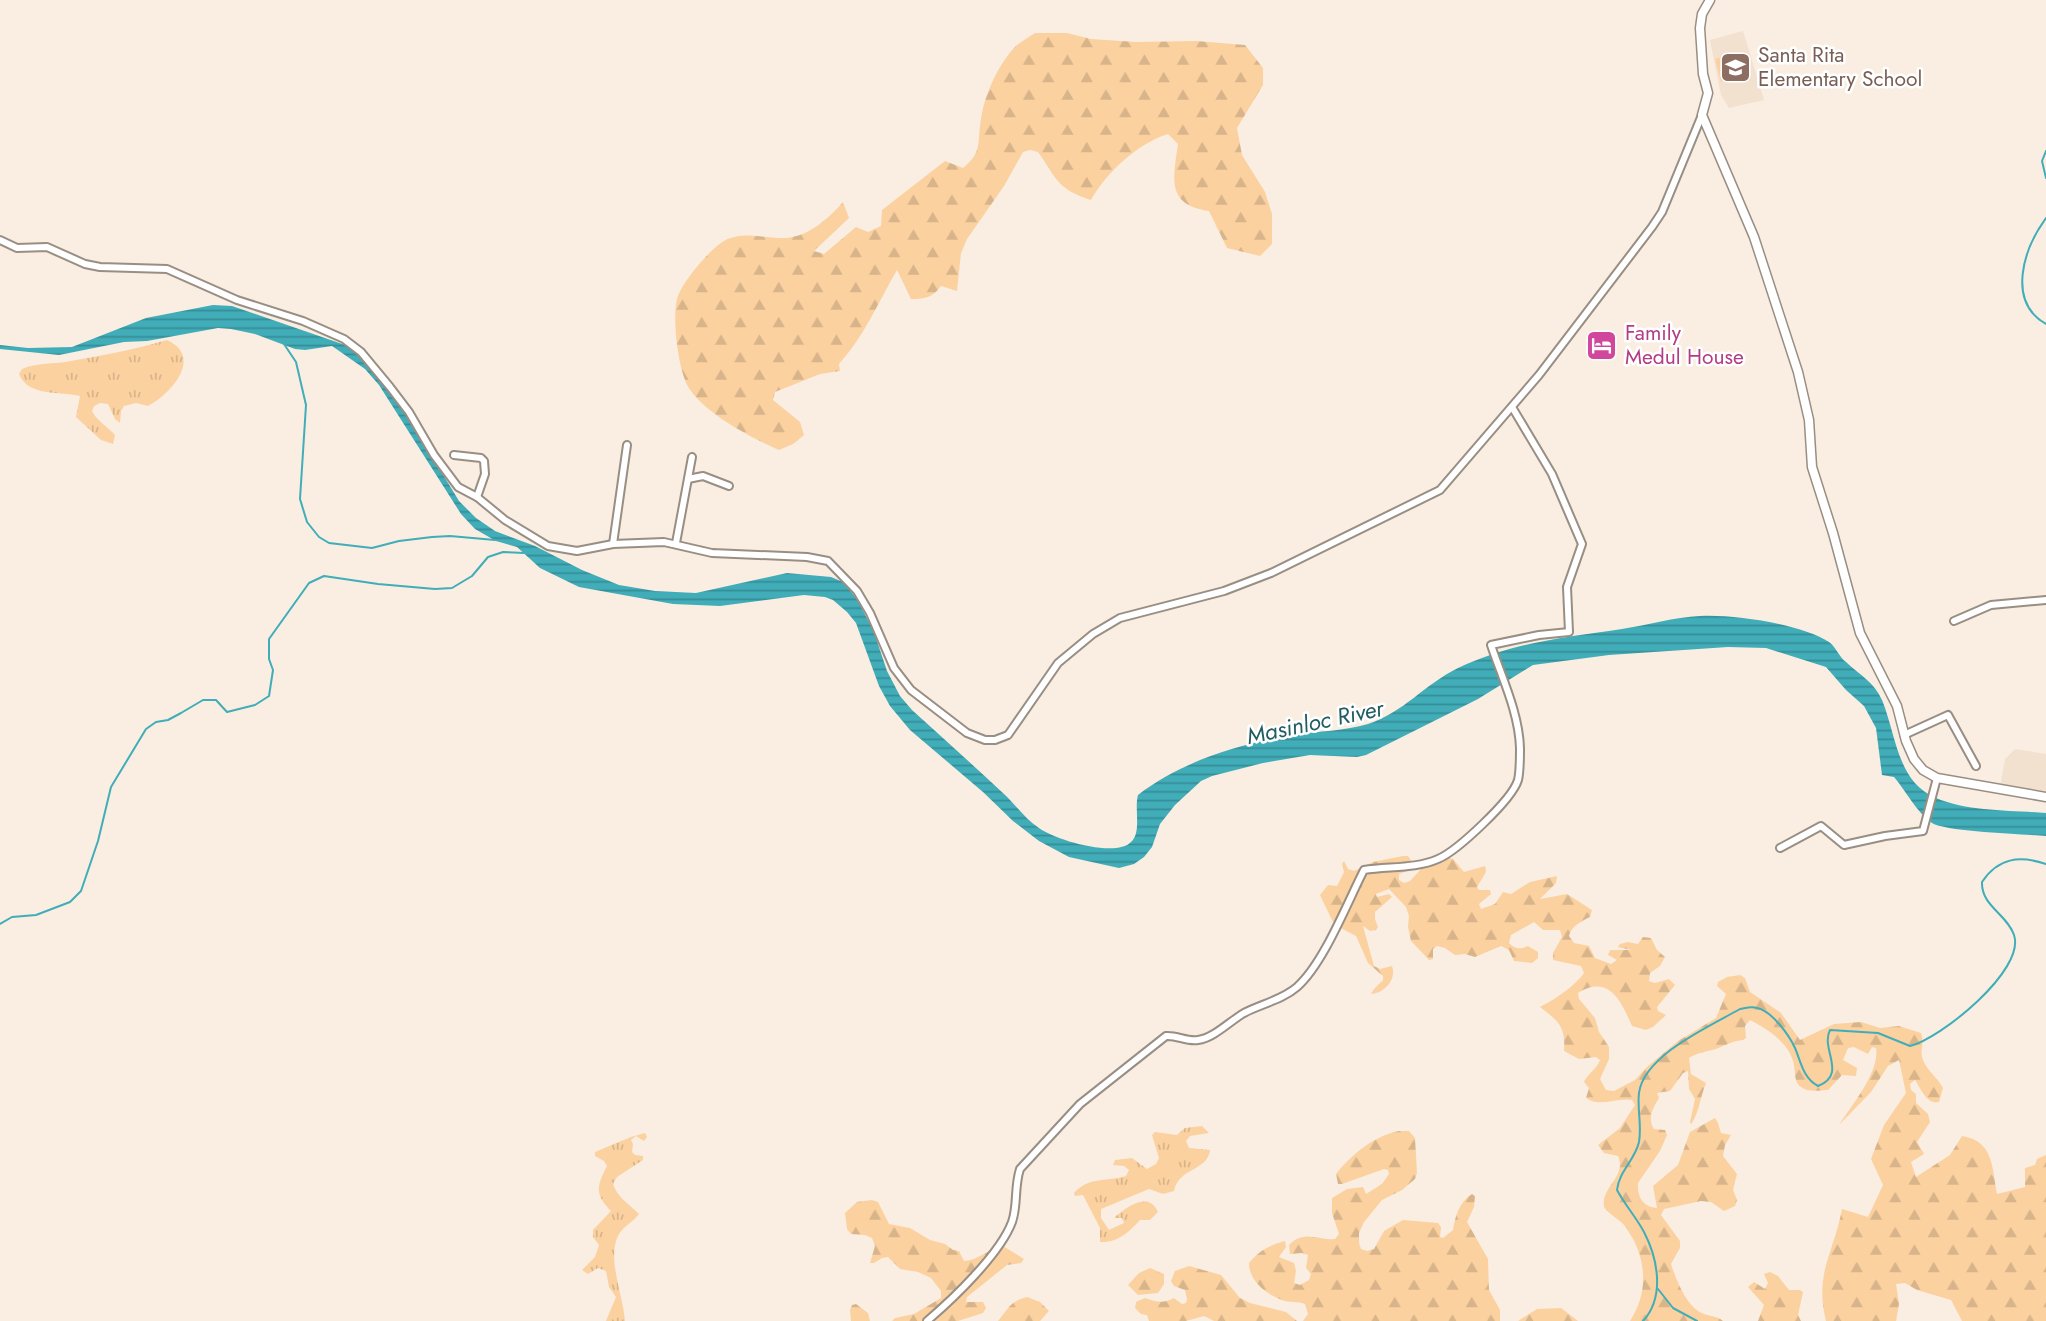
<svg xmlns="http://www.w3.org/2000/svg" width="2046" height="1321" viewBox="0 0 2046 1321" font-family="Jost,sans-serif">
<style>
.built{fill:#f2e1cf}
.grass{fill:url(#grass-tufts)}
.forest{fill:url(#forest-firs)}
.garden{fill:#fcd1a0}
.water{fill:url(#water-rules)}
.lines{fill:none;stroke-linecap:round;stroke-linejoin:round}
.stream{stroke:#40adb9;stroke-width:2}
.street-casing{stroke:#998e83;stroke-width:10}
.secondary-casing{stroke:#998e83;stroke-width:11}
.street{stroke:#fff;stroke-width:6}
.secondary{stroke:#fff;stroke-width:8}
.labels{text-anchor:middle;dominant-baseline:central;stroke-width:5;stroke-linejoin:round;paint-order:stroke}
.education-label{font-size:21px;fill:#785e54;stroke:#fff;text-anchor:start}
.hotel-label{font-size:21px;fill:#b23c85;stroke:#fff;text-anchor:start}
.water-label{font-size:23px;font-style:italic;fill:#205c62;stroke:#fff}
</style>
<defs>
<pattern id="grass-tufts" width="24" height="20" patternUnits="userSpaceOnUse" patternTransform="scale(1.75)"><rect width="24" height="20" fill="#fcd1a0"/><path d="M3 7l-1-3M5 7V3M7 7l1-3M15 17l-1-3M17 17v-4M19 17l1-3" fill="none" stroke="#d8b48a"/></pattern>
<pattern id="forest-firs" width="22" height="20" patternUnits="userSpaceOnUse" patternTransform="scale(1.75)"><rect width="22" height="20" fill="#fcd1a0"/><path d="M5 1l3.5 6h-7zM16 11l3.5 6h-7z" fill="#d8b48a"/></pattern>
<pattern id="water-rules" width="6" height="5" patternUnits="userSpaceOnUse" patternTransform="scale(1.75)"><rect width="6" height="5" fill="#40adb9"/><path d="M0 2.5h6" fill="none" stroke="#368d96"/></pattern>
</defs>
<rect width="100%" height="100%" fill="#f9eee1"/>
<g class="built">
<path d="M1743,31l21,69 -35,8 -8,-13 -11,-55z"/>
<path d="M2015,749l31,5v41l-46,-7 5,-29z"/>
</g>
<g class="grass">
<path d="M167,340c37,17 4,54 -19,66l-12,-3 -12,3 -3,5 -1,12 -5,-4 -7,-15 -8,-1 -6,3 -2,5c4,9 16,16 23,24l-2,9 -12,-4 -25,-23 4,-21c-20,-5 -52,1 -61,-22l3,-5c14,-6 28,-5 43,-7 34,-6 69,-12 102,-22z"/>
<path d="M1202,1126l7,7 -19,3 -4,5 3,7 21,2c-2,21 -31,17 -36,41l-11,3 -14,-5 -48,20v9l8,12 15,-7 -2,-5h-8c13,-12 35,-27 44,-6l-8,8h-10c-11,12 -22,23 -40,22v-14l-17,-33 -8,1 -1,-3c15,-17 33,-11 52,-17l3,-6 -5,-4 -11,-1 2,-5 17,-2 15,11 9,-5 3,-6 -7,-23 3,-3 22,3 8,-7z"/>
<path d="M645,1133l2,4 -3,4 -8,-5 -5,4 2,4 -1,8 3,3 8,1v4l-26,17 -4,7c4,13 16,20 26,30 -6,8 -15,12 -20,20 -13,23 4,60 6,87h-19l10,-24 -7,-10 -3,-16 -8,-3 -10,6 -6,-4 13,-13 4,-12 -6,-8v-7l18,-19c-16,-16 -15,-24 -4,-45l-3,-5 -9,-5v-4l36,-15z"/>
</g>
<g class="forest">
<path d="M1035,33h32l24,6 45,3 60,-1 49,4 18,23v17l-26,43 5,27 23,37 7,22v30l-12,12 -33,-8 -18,-37c-43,-6 -36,-32 -31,-67l-10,-10c-31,10 -61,38 -77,66 -34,-11 -34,-21 -53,-48l-8,-2 -7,2 -19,34 -37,53 -6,14 -4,38 -16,-5c-8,11 -15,13 -30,13l-14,-29c-19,33 -33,66 -58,94l1,7 -20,3 -45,18 -2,8 27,22 4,13 -11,9 -14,6c-27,-12 -71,-35 -88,-59 -13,-16 -19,-73 -14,-92 4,-16 33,-50 47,-58 20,-11 40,-2 62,-3 23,-2 42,-19 57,-36l6,16 -35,33 10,3 32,-27 12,5 13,-6 1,-16 63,-49 18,7c20,-16 14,-26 18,-49 3,-22 16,-52 32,-70 5,-6 15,-11 22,-16z"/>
<path d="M1403,856h5l5,7 -1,6 -13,5v6l5,3 6,-2 12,-13 27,-10 4,1 11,13 21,-6 1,6 -9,15 2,3h11l1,4 -12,10 2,5 14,-5 8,-12 8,2 19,-12 27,-6 -1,7 -16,16 27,-5 25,16 -2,7c-8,4 -19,9 -21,19l5,7 15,3 6,12 16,6 6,-4 -9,-5 2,-5h21l-13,-3 2,-3 8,-2 10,2 5,-7 8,1 6,12 8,7 -5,9 -10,7 -1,8 6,2 14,-4 6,6 -18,22 1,4 8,4 -13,12 -7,3 -14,-4c-11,-25 -23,-52 -54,-33l1,6 16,19 4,14 10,15v12l-9,20 6,11 8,1 21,-11 13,-14 30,-25 38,-23 10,-24 -9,-8 1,-4 9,-5 13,-2 5,3 5,14 31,21 19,27 34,-16 27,-2 19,6 19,-2 22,7c4,11 -2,18 2,27 5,12 15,18 20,28l-4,14c-12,3 -18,-13 -24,-22l-5,4 1,6 5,4v9l12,11 2,8 -13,20 7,12 -13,8 5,15 34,-22 12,-19c32,5 30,32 35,58l28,-7v-19l10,-3 2,-6 9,-4v166h-84l-11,-21 -34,-10 -12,-7 -9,1 3,20 -3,17h-70c-12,-48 8,-68 16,-112l26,8 15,-32 -12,-26 13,-34 22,-32 -7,-33 -11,6 -17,26 -32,33c13,-20 41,-53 37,-77l-4,-1 -4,7 -14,-7 -6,1 -5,12 14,8 -1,8 -14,-1 -14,15c-8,0 -20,3 -27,-3 -8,-5 -5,-18 -8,-26 -6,-20 -26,-32 -43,-41l-5,6 1,12 -3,2c-11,1 -17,5 -27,9 -10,3 -17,3 -27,9l2,16 15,9c-6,15 -6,26 -14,40l-1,1 -1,-2 5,-23 -6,-10 -1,-18 -5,2 -13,18 -13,2 2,5c-6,10 -12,20 -5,31l11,1 2,5 -7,16 -22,32c-1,14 5,24 19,25l-4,-22 25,-21 12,-33 25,-14 3,5 3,10 10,2 -6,10 -2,11 14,18 -4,16 4,10 -2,6 -11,5 -13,-9 -10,-1 -37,8 -3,6 19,26v7l-9,16c5,15 15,42 31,49 8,4 14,2 21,8h-93c19,-29 17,-63 -3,-92 -6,-10 -17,-13 -23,-22 -3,-21 23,-30 14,-51l-14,-3 -6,-8 22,-17 15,-23 -3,-5c-16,-3 -32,8 -46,-2l3,-10 -5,-6c4,-9 13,-13 16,-22l-4,-3 -17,2 -15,-8c2,-25 -6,-30 -24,-44 14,-7 35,-21 44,-34l-3,-7 -28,-6v-7l9,-16 -2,-7h-17l-9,-8 -23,13 -2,8c7,7 11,6 19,3l10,6v6l-6,5 -18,-2 -5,-11 -8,-4 -26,11 -10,-3 -10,1 -10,-7 -8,-2 -4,3v10l-4,1 -18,-19 -3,-14 1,-11 -3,-9 -17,-18 -13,5 1,3 12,-3 3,3 -17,15v7l3,8 -2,3 -6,1 -7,-5 11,40 6,3 12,-3c5,14 -8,27 -21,28l3,-5 9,-9v-4l-15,-13 -12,-27 -19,-10 -5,-6 -12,-25 8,-10 9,1 7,-14 -2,-8 2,-3 4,8 6,2 19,-9z"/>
<path d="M1399,1131h10l6,7 2,35 -2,6 -13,11 -20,10 -18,22 -5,11v10l2,6 6,2 7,-2 10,-18 19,-11 35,3 3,4 -1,10 3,1 10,-8c2,-13 6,-28 19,-36l3,2 -1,11 -7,15 21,37 1,31 11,20v11h-197l5,-7 -3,-10c-8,-3 -15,-1 -23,-4 -16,-6 -33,-19 -33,-37 9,-12 21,-18 36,-22l1,6 -7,10 15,6 2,8 -2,12 6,2 9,-5 2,-6 -5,-6 2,-13 -6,-2 -12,1 -1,-9c16,-16 29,-4 46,-6l4,-5 -7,-21v-15l15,-9 16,-2 3,7 16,-10 7,-10 -1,-4 -4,-1 -42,15h-4l-2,-10c16,-20 38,-38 63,-43z"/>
<path d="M872,1200l6,2 11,22 21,4 20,12 15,4 8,6 6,1 5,10c15,-1 24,-12 39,-15l21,13 -3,4 -14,2 -40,32 -1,5h17l3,6 -3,5 -25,8h-66l3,-3 19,-4 27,-16v-7l-10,-13 -13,-6 -18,-3 -12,-12 -6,1 -8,5h-4l5,-17 -3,-8 -7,-3 -14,-1 -4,-5 -2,-16 12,-11z"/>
<path d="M1189,1266l32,9 19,23 10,5 36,9 11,9h-83l-10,-5 -18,5h-37l-2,-6 -6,-1 -6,-6 1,-6 9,-4c12,4 17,6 29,0l8,6 4,-1 1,-4 -2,-9 -11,-4 -3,-5 4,-10z"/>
<path d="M1150,1268l14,6v10l-6,9 -20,2 -10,-10 11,-12z"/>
<path d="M1770,1272l8,4 11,14h11l3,2 -5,23 3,6h-43l6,-16 -16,-18 6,-5 11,7 3,-6 -4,-9z"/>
<path d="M1027,1297l13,5 9,9 -9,10h-42c11,-13 11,-19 29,-24z"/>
<path d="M856,1304l12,9 2,8h-19l-1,-11 2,-5z"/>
<path d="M1561,1308l17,13h-60l19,-12z"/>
</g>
<path class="garden" d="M1729,55l6,23 -14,4 -6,-23z"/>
<path class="water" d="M213,305l19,1 116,40 18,16 22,26 25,37 46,76 17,17 19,13 40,15 47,24 37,15 36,6 41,2 91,-20 44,4 12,5 14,17 17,33 13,39 13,25 12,14c31,28 62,56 92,84 12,11 21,25 35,34 16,12 77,30 92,14 11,-10 3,-33 7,-47 44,-34 103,-52 157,-60 23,-4 50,-4 73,-11 35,-11 57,-40 90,-56 56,-26 104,-30 164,-39 26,-4 52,-12 78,-13 33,-2 101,8 129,26 7,5 10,15 17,20 14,13 28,20 36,38 14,34 15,82 54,98 33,14 75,12 110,15v23c-22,-2 -99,-4 -114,-13 -15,-10 -26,-32 -38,-46l-12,-2 -6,-47 -12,-22 -18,-16 -20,-23 -60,-19 -38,-1 -119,8 -76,10 -55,34 -112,56 -9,2 -47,-2 -47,8 -51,13 -11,5 -26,24 -15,19 -8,23 -8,10 -10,7 -15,4 -50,-11 -30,-16 -26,-20 -30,-29 -73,-62 -20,-24 -11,-20 -23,-63 -9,-11 -14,-12 -8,-3 -21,-2 -84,11 -47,-2 -94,-17 -39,-19 -23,-21 -21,-6 -21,-12 -14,-15 -82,-129 -14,-16 -33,-23 -27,4 -10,-1 -40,-15 -24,-5 -13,-1 -71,13 -23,1 -65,13 -59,-6v-4l28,3 44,-1 74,-29z"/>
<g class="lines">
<g class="stream">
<path d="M2046,151l-4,10 4,17"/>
<path d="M2046,218c-22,30 -40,83 0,106"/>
<path d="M284,344l12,18 10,43 -6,94 7,23 12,15 10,6 43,5 27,-7 33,-4 18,-1 45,4"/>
<path d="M0,924l12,-7 24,-2 34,-13 11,-11 17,-50 13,-54 35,-58 10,-7 12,-2 13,-7 22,-13h13l11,12 28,-7 14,-9 4,-26 -4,-11v-20l40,-56 15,-7 54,8 57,5 17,-1 20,-12 16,-19 15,-5 21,1"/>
<path d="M1658,1289l15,19 24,13"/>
<path d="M1643,1321c22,-24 15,-62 1,-89 -8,-15 -19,-27 -27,-42 2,-19 18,-30 22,-48 3,-17 -2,-33 0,-49 5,-38 71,-67 101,-84 6,-1 11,-3 17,-1 15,3 32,27 38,40 6,14 8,30 23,38 30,-12 2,-37 12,-56l48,3 32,13c30,-7 116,-76 104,-111 -7,-21 -33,-29 -32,-53 16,-24 37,-27 64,-18"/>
</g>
<defs>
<g id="street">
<path d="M0,240l17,8 30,-1 38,17 15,3 67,2 70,31 66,21 41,18 17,13 29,35 19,25 25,43 24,32 19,10 28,23 43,26 29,5 36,-7 51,-2 48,11 95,4 21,4 29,30 13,22 24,55 17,22 56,43 18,7h10l13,-5 50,-72 35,-29 27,-16 104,-27 47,-18 169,-83 99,-115 113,-148 10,-15 40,-97"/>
<path d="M454,455l27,3 3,3 1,13 -8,23"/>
<path d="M688,479l15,-3 26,10"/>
<path d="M676,543l16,-86"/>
<path d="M613,544l14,-99"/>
<path d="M1954,621l37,-16 55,-5"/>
<path d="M1904,735l44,-20 28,51"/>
<path d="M1780,848l41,-22 23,19 41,-9 38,-5 14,-53"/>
<path d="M927,1321c26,-22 73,-67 85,-99 6,-17 2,-35 8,-53l60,-65 86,-68c11,-1 21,6 32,4 16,-2 32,-19 46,-27 17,-9 38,-13 53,-26 27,-24 50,-84 67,-117 25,-4 51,-1 74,-11 19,-8 74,-59 80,-79 2,-8 2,-23 2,-32 -1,-35 -18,-70 -29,-103l48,-10 30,-3 -2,-45 15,-43 -30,-70 -40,-67"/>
</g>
<path id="secondary" d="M1710,0l-8,14 -2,14 3,46 5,19 -6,22 52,122 44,135 11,48 3,47 21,66 27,100 37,73 9,35 8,18 9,11 14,8 109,19"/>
</defs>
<use href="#street" class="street-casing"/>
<use href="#secondary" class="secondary-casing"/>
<use href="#street" class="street"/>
<use href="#secondary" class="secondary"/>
</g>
<defs>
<symbol id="school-square" viewBox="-11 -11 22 22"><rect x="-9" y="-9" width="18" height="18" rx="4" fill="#8d6e63" stroke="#fff"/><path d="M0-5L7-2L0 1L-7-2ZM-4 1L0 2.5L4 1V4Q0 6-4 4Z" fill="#fff"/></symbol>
<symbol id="hotel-square" viewBox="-11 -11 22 22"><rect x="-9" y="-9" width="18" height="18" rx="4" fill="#d1479c" stroke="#fff"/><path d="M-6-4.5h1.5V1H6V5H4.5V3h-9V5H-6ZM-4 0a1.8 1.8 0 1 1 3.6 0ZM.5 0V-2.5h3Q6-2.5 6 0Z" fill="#fff"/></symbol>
</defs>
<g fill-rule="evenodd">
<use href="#school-square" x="1718" y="50" width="35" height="35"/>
<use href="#hotel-square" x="1584" y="328" width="35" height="35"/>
</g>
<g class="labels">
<g class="education-label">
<text x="1758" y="55">Santa Rita<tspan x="1758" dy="24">Elementary School</tspan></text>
</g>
<g class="hotel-label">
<text x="1625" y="333">Family<tspan x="1625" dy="24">Medul House</tspan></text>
</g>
<g class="water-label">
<text transform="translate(1315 722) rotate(-12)">Masinloc River</text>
</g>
</g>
</svg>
